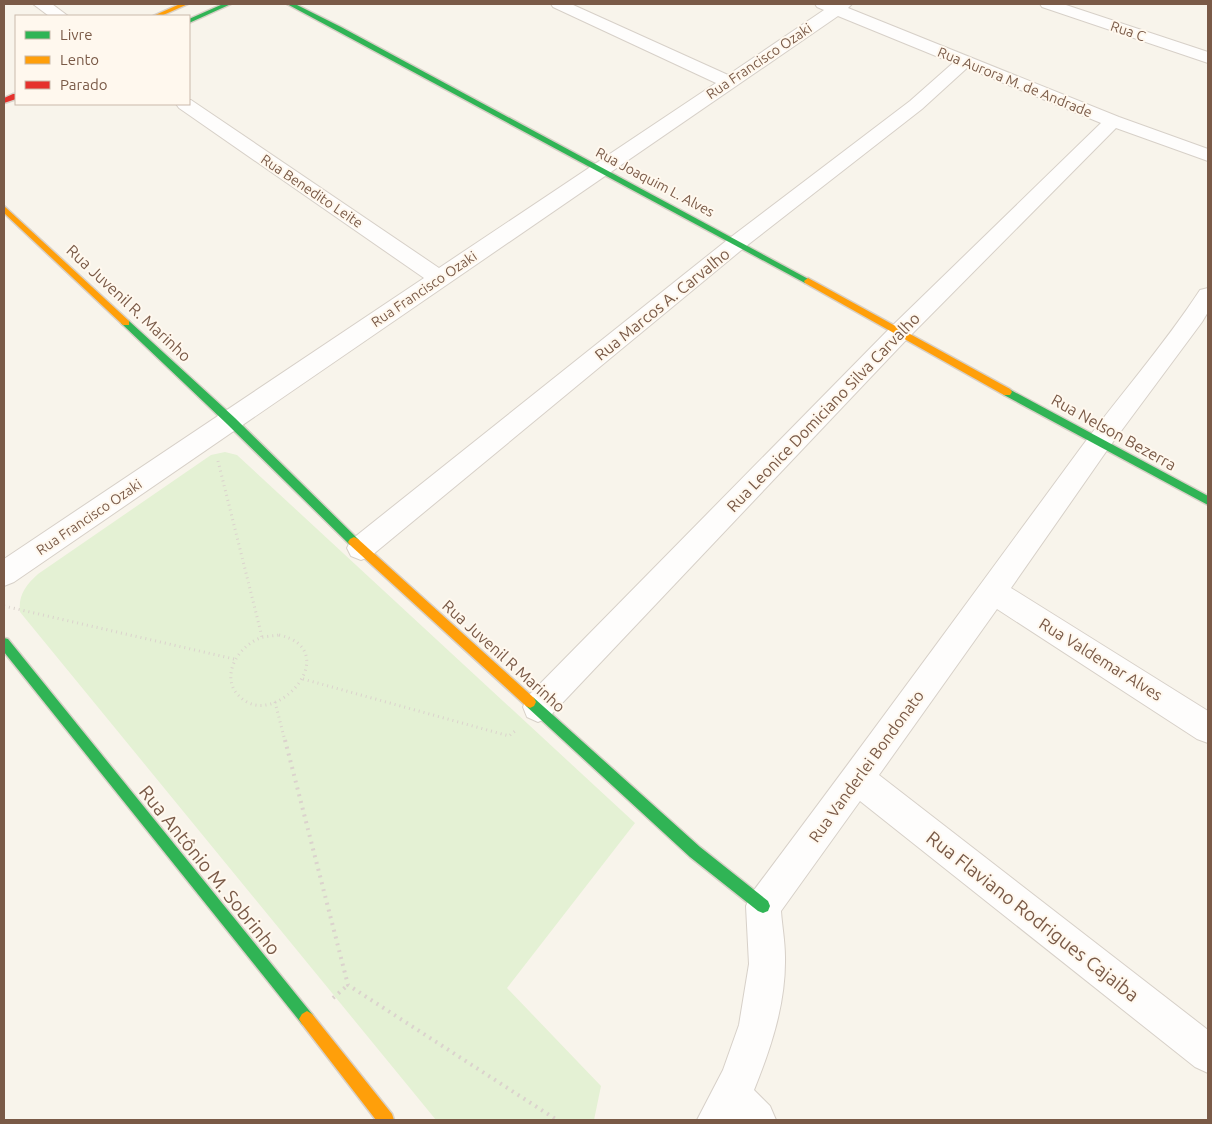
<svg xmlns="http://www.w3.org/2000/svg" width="1212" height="1124" viewBox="0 0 1212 1124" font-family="Ubuntu,sans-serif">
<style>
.green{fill:#e4f1d4}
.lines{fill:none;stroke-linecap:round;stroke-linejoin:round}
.street-casing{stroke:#d7d0c8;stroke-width:2}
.fast-casing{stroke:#d8d0c7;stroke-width:3}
.slow-casing{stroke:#d8d0c7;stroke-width:3}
.jam-casing{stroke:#d8d0c7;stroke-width:3}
.path-far1{stroke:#dbd3cd;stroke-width:3;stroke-dasharray:1 4;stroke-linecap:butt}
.path{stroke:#dbd3cd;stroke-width:4;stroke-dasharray:2 5;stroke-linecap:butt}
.street{fill:#fefdfc;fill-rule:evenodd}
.fast{fill:#30b455;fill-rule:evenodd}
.slow{fill:#ff9f0a;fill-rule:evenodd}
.jam{fill:#e5322d;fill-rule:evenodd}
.labels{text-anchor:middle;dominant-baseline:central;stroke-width:4;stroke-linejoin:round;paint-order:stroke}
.far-street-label{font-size:14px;fill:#7a5a47;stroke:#fff8ee}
.street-label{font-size:16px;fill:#7a5a47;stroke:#fff8ee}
.near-street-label{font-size:19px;fill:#7a5a47;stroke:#fff8ee}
</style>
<rect width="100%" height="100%" fill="#f8f4eb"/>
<path class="green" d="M225,452l12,3 398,368 -128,165 94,98 -7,34h-158l-416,-508c-2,-17 6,-27 18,-38l173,-119z"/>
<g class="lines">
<defs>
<g id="street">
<path d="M33,4h19l16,12h-19z"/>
<path d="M551,4h20l157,71 96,-65 -7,-3 -2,-3h37l-4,4 271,109 89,32v12l-92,-33 -209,211 -358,378 -11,5 -11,-5 -4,-10 4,-10 364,-370 210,-204 -134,-55 -45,41 -177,138 -374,309 -10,4 -10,-4 -4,-8 4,-8 380,-303 179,-136 43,-38 -115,-47 -824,566 -10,4v-27l420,-281 -245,-170 -3,-4h13v-4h2l248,168 277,-185 -163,-76z"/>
<path d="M1040,4h23l145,48v11l-166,-56z"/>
<path d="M1208,288v24l-6,10 -92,124 -99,142 197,123v32l-11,-4 -200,-130 -118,166 329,255v43l-13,-6 -335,-266 -79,110c1,15 4,30 4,46 1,46 -14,91 -31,133l16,16 6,14h-79l26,-50 16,-45 10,-61 -3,-58 5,-12c110,-146 218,-294 326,-441 40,-55 86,-106 123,-163z"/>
</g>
<g id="fast">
<path d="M223,4h8l-42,19v-4z"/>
<path d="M287,4h8l46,23 471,254 -1,2h-6z"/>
<path d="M126,320l3,1 106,97 123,121 2,3 -2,3h-8l-123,-121 -104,-99 -2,-2z"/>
<path d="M1007,388l201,108v9l-204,-110 -2,-3z"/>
<path d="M4,638l4,1 304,375 3,5 -3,5 -5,3 -5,-3 -298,-372z"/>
<path d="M530,696l4,2 166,149 68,54 2,5 -2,5 -5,2 -5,-2 -68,-54 -164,-151 -2,-4 2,-4z"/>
</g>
<g id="slow">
<path d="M180,4h8l-27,12h-8z"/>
<path d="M4,206l125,115v4h-6l-119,-112z"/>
<path d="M808,278l202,111 2,3 -2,3h-6l-199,-112 -1,-2z"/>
<path d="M354,537l4,2 176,159 2,4 -2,4 -4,2 -4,-2 -176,-161 -2,-3 2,-3z"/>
<path d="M307,1011l5,3 80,100 2,6h-18l-74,-96 -3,-5 3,-5z"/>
</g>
<path id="jam" d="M13,94h3v5l-12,4v-5z"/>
</defs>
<use href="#street" class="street-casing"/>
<use href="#fast" class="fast-casing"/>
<use href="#slow" class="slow-casing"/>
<use href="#jam" class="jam-casing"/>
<g class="path-far1">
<path d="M218,461l44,176"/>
<path d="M4,606l230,53"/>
<path d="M279,635c63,14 4,87 -32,67 -30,-17 -14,-53 13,-64 6,-2 13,-2 19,-3z"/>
<path d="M303,679l206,57 6,-5"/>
<path d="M275,702l10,39"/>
</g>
<g class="path">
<path d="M285,740l63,245 209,135"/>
<path d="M333,998l15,-13"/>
</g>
<use href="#street" class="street"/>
<use href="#fast" class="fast"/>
<use href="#slow" class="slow"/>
<use href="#jam" class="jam"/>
</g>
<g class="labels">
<g class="far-street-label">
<text transform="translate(1128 31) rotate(19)">Rua C</text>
<text transform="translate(759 61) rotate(-34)">Rua Francisco Ozaki</text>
<text transform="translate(1015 82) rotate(22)">Rua Aurora M. de Andrade</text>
<text transform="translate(655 182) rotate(28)">Rua Joaquim L. Alves</text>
<text transform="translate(312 191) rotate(34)">Rua Benedito Leite</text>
<text transform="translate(424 289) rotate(-34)">Rua Francisco Ozaki</text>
<text transform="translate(89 517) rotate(-34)">Rua Francisco Ozaki</text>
</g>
<g class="street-label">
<text transform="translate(129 303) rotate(43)">Rua Juvenil R. Marinho</text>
<text transform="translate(662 304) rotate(-39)">Rua Marcos A. Carvalho</text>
<text transform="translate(823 412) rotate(-46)">Rua Leonice Domiciano Silva Carvalho</text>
<text transform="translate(1114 432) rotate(29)">Rua Nelson Bezerra</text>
<text transform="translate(504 656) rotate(42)">Rua Juvenil R Marinho</text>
<text transform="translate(1101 659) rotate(32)">Rua Valdemar Alves</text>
<text transform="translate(866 766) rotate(-54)">Rua Vanderlei Bondonato</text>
</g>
<g class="near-street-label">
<text transform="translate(210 870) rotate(51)">Rua Antônio M. Sobrinho</text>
<text transform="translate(1033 916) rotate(38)">Rua Flaviano Rodrigues Cajaiba</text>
</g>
</g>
<rect width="1212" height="1124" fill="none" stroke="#7a5a47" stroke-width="10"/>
<rect x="15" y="15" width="175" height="90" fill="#fff8ee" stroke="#cab9ab"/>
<rect x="25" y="31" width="25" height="8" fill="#30b455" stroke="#cab9ab"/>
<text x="60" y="40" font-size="15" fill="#7a5a47">Livre</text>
<rect x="25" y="56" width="25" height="8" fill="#ff9f0a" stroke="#cab9ab"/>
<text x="60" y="65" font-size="15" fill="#7a5a47">Lento</text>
<rect x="25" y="81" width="25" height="8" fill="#e5322d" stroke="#cab9ab"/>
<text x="60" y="90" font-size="15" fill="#7a5a47">Parado</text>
</svg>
